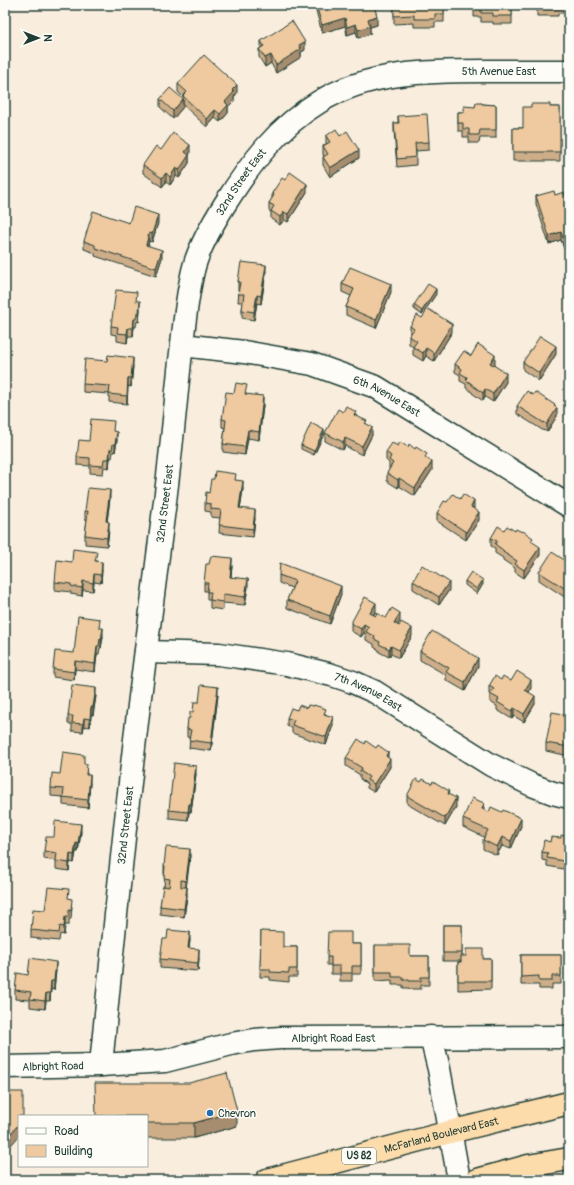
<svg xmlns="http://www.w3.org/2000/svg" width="574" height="1185" viewBox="0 0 574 1185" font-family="Pangolin,sans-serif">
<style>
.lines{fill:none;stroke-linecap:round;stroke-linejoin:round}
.minor-casing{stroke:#1f3d34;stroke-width:25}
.highway-casing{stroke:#1f3d34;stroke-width:25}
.minor{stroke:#fdfcf7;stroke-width:22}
.highway{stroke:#fddcac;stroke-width:22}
.wall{fill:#cead89;stroke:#1f3d34}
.shaded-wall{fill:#a78d6f;stroke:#1f3d34}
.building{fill:#efc99f;stroke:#1f3d34}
.poi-dot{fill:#1f6fb2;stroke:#fdfcf7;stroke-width:1.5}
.labels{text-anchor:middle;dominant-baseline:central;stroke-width:3;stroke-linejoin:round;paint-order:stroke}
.shield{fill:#fdfcf7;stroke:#62766e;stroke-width:1}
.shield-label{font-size:10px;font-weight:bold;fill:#1f3d34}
.street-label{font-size:11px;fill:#1f3d34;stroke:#fdfcf7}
.poi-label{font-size:11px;fill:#1f3d34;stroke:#fdfcf7;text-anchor:start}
</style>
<rect width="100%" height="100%" fill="#f9eddd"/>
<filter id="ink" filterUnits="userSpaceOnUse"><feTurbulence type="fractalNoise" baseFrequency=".025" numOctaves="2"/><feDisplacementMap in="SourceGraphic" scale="8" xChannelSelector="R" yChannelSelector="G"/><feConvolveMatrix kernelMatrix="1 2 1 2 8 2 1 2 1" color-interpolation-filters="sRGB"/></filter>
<g filter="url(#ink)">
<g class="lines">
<defs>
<g id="minor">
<path id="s1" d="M182,345l62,7 68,12 64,23 193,119"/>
<path id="s2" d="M146,652l73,2 68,10 45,11 21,7 22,10 116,73 41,20 21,8 16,4"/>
<path d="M431,1037l8,32 20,111"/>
<path id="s3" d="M101,1065c12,-123 24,-246 39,-368 8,-66 17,-131 25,-196 6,-47 10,-93 15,-140 4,-31 6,-64 14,-94 6,-22 19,-44 31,-63 25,-40 53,-77 94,-102 50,-31 110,-31 167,-31 28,0 55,0 83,0"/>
<path id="s4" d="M5,1067l96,-2 64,-4 66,-17 23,-4 26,-2 289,-1"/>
</g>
<g id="highway">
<path id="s5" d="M267,1180l183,-48 119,-29"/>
<path d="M477,1180l51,-14 41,-7"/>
</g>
</defs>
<use href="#minor" class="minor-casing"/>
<use href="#highway" class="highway-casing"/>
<use href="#minor" class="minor"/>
<use href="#highway" class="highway"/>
</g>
<g class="wall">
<path d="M315,5h59l3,20 -7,2v7l-12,4 -2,-6 -9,3 -2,-9 -23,7 -7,-26z"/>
<path d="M394,5h50v17h-9v5h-21v-4l-20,1z"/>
<path d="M474,5h38v19h-19v-2h-12v-5h-7z"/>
<path d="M537,5h30v8h-9v3h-21z"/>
<path d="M261,41l44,9 -4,2v5l-25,16 -5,-10 -6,4 -6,-10v-8l2,-1z"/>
<path d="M178,84l59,9 -3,4v4l-6,6v6l-8,9 -5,-4 -8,9 -24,-22v-8l-5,-5z"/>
<path d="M160,99l23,8 -10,12 -13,-12z"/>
<path d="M482,104l14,1v33h-16l-1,5h-10v-6h-6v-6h-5v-19h6z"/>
<path d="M550,107h10v54h-47v-33h10z"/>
<path d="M398,116l31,26v8l-13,1v14l-19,2 -3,-36v-8h4z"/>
<path d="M326,136h14l19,22 -29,19 -7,-12v-8l1,-1 -1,-1v-9l3,-2z"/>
<path d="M161,150l29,3 -1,2v8l-10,15 -3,-2 -6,9 -4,-3 -4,5 -19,-14v-8z"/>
<path d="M285,180l22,12 -19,30 -4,-2 -4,5 -9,-6v-7l-2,-1v-8l3,-4v-6z"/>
<path d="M555,195l10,1 -1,53 -3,-9 -12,4 -13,-40v-8z"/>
<path d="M158,223l-6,19 -3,-1 -1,5 14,12 -6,18 -61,-20v-3l-11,-4v-8z"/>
<path d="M266,273l-5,31 -4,-1 -3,17 -12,-2v-8l1,-8h-5l1,-12h-1v-9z"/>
<path d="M342,284l49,8 -15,36 -30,-13v-8l5,-11 -9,-4z"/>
<path d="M436,294l-14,21 -8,-6v-4z"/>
<path d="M137,301l3,8 -1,13 -2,-1 -1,6h-2l-1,9h-5l-1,7 -10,-2v-6l-6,-1v-8z"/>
<path d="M422,318l30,14 -18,29 -8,-5 -3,5 -10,-6v-8l-4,-3v-8l1,-2v-8z"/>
<path d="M556,354l-17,27 -16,-11v-8z"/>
<path d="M471,356l24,7 -1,3 12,16 -13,20 -8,-5 -2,4 -11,-8v-1l-6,-4v-4l-6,-3v-6l-5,-3v-8z"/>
<path d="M133,366l-2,21 -3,-1 -1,18 -18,-2v-8l-26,-2v-8z"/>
<path d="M234,393l12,1 17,11 -4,35 -11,-2 -3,17 -22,-3v-8l2,-16 -3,-1v-8z"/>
<path d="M533,395l22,12 2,9 -10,16 -3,-2v1l-27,-17v-8z"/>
<path d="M343,412l13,3 11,9 5,11 -10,20 -17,-9 -2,4 -18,-9v-8z"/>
<path d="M114,431l3,9 -2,12h-2l-1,6h-2l-1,10 -5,-1 -1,7 -13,-1v-7l-13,-1v-8l12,-16z"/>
<path d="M324,434l-10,21 -13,-6v-4z"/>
<path d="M398,446l29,13 5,11 -17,26 -16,-10 -1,2 -11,-7v-8l3,-4h-1v-6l-3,-3v-8z"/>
<path d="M236,480l7,9 -3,19 15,10 -2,19 -34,-4 1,-15 -9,-1v-5l-6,-1v-8l4,-10z"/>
<path d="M110,498l-3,23 2,9 -2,16 -22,-2v-9l2,-16h-2v-8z"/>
<path d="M447,502l27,7 5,11 -13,20 -29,-19v-8z"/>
<path d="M504,530l29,13 7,12 -16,23 -9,-6v-4l-12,-8v-2l-8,-5v-5l-4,-2v-8z"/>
<path d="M97,561l5,9 -1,13 -7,-1 -1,9 -10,-1 -1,6 -11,-2v-2l-16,-2v-8l17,-20z"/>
<path d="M569,563v37l-30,-20v-8z"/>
<path d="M232,566l-1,11 17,10 -3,18 -22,-2v7l-13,-2v-8h-3v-9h-3v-8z"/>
<path d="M279,575l62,19 -11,30 -43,-16v-8l5,-12 -13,-5z"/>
<path d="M413,581l36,9 -10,15 -26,-16z"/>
<path d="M465,581l18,3 -6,10 -12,-9z"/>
<path d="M376,611l-2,4 2,1 24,5 -3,4 15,11 -13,22 -8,-4 -2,3 -10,-5v-2l-5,-3v-3l-8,-4v-6l-2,-1 -3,4 -10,-6v-8z"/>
<path d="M100,628l3,9 -2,11h-1l-1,6h-2l-2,18 -20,-3 -1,11 -21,-3v-8l21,-16z"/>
<path d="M420,651l58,15 -13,25 -19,-11v-5l-26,-15z"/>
<path d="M501,680l10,1 20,7 -2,4 6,12 -11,18 -10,-6 -2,3 -15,-9v-4l-7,-4v-7l-1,-1v-8z"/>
<path d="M218,695l-7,56 -22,-3 1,-10 -3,-1v-8l3,-11 9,-16z"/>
<path d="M96,696l-3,19h-2l-1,12 -6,-1 -1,6 -11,-1v-7h-4v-8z"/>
<path d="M297,710l29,4 7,11 -7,20 -34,-12v-5l-5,-2v-8z"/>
<path d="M569,715v41l-23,-5v-8z"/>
<path d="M346,758h42l2,9 -16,25 -7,-4v-4l-7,-5v-4l-14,-9z"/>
<path d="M84,764l6,19 -2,25 -25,-3v-8l-12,-1v-8l9,-14z"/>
<path d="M196,774l-5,38h-2l-1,8 -19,-2v-8z"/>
<path d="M421,782l28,13 7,12 -11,19 -38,-22v-8z"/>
<path d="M484,810l37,16 -10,23 -9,-3 -5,9 -14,-6v-9l1,-3 -21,-10v-8z"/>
<path d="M81,832l-3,20h-2l-2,11 -4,-1 -1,9 -13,-2v-8l-12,-2v-8l10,-14z"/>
<path d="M569,835v35l-22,-4v-5l-5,-1v-8l8,-10 19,-5z"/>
<path d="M190,857l-4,30 1,9 -3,21 -24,-3v-8l4,-20 1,-12h-1v-8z"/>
<path d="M69,899l3,8 -1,12h-2v6h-4l-1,10 -4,-1 -1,7 -28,-3v-8l14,-20z"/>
<path d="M443,925h19v31l21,3h8v30l-33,1v-28h3v-1h-18z"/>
<path d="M261,931l22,16h14v30h-8v5l-19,-2v-3h-10z"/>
<path d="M190,940l-1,8 10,10 -1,13 -38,-3v-9z"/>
<path d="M351,944h10v30h-9v7h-12v-7h-9v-9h-4v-8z"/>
<path d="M375,945l35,11h19v29h-8v4h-12v-1h-6v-3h-11v-5l-17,1z"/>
<path d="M521,955h40v29h-9v5h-13v-4h-18z"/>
<path d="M56,970l-2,20 -3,-1 -1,12h-4l-1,8 -15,-2v-7l-15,-1v-9l13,-15z"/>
<path d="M95,1083l142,43 -43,12h-47v-22z"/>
</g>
<g class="shaded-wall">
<path d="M377,16v9l-7,2v7l-12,4v-8l10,-11z"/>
<path d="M345,18v8l-23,7v-8z"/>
<path d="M356,24v8l-9,3v-8z"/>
<path d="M305,42v8l-4,2v5l-25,16v-8l23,-20z"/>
<path d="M271,55v8l-6,4v-9z"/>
<path d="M237,85v8l-3,4v4l-6,6v6l-8,9v-8l5,-12 7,-12z"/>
<path d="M183,99v8l-10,12v-8z"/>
<path d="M215,110v8l-8,9v-8z"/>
<path d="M190,145v8l-1,2v8l-10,15v-8l6,-18z"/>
<path d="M359,150v8l-29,19v-9z"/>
<path d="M176,168v8l-6,9v-8z"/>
<path d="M166,173v9l-4,5v-9z"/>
<path d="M307,184v8l-19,30v-8z"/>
<path d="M284,212v8l-4,5v-8z"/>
<path d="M158,215v8l-6,19v-8z"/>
<path d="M561,232v8l-12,4v-8z"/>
<path d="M149,233v8l-3,12v-8z"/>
<path d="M569,239v8l-5,2v-8z"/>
<path d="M162,250v8l-6,18v-8z"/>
<path d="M266,265v8l-5,31v-8z"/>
<path d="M391,284v8l-15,36v-8z"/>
<path d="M436,289v5l-14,21v-4z"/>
<path d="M257,295v8l-3,17v-8z"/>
<path d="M140,301v8l-1,13v-9z"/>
<path d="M134,319v8l-1,9v-8z"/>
<path d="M452,324v8l-18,29v-8z"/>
<path d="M128,328v8l-1,7v-9z"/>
<path d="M556,346v8l-17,27v-8z"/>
<path d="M426,348v8l-3,5v-8z"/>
<path d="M495,355v8l-5,8v-8z"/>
<path d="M133,358v8l-2,21v-9z"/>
<path d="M506,373v9l-13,20v-8z"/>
<path d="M128,378v8l-1,18v-8z"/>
<path d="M485,389v8l-2,4v-8z"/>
<path d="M263,396v9l-4,35v-8z"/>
<path d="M555,405v5l2,-2v8l-10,16v-8l7,-18z"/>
<path d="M372,427v8l-10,20v-9z"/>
<path d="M248,430v8l-3,17v-8z"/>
<path d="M324,430v4l-10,21v-4z"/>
<path d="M117,432v8l-2,12v-8z"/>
<path d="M345,438v8l-2,4v-8z"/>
<path d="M110,449v9l-1,10v-9z"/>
<path d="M432,462v8l-17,26v-8z"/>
<path d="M399,478v8l-1,2v-8z"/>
<path d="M243,481v8l-4,28v-9z"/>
<path d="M110,490v8l-4,32v-9z"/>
<path d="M474,501v8l-3,-2z"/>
<path d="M255,510v8l-2,19v-8z"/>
<path d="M479,512v8l-13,20v-8z"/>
<path d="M109,522v8l-2,16v-8z"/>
<path d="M540,547v8l-16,23v-8z"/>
<path d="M232,558v8l-2,19v-8z"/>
<path d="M102,562v8l-1,13v-8z"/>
<path d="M94,574v8l-1,9v-8z"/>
<path d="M248,579v8l-3,18v-8z"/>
<path d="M483,580v4l-6,10v-5z"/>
<path d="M83,581v9l-1,6v-8z"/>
<path d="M449,582v8l-10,15v-8z"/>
<path d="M341,586v8l-11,30v-8z"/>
<path d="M376,603v8l-6,10v-8z"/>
<path d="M400,613v8l-6,10v-8z"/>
<path d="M364,624v9l-3,4v-8z"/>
<path d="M103,628v9l-2,11v-8z"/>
<path d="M412,628v8l-13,22v-8z"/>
<path d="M97,646v8l-2,18v-8z"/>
<path d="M391,646v8l-2,3v-8z"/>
<path d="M478,658v8l-13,25v-9z"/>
<path d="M75,661v8l-1,11v-8z"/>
<path d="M531,680v8l-6,10v-8z"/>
<path d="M218,687v8l-7,56v-8z"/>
<path d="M96,688v8l-3,19v-8z"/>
<path d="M535,696v8l-11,18v-8z"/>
<path d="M91,707v8l-1,12v-8z"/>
<path d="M514,708v8l-2,3v-8z"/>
<path d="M333,717v8l-7,20v-8z"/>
<path d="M84,718v8l-1,6v-8z"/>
<path d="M388,752v8l-2,-4z"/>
<path d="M390,759v8l-16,25v-8z"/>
<path d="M196,766v8l-5,38v-8z"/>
<path d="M90,775v8l-2,25v-8z"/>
<path d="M456,798v9l-11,19v-8z"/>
<path d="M484,803v8l-2,-2z"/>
<path d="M189,804v8l-1,8v-8z"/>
<path d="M521,818v8l-10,23v-8z"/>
<path d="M81,824v8l-3,20v-8z"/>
<path d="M502,837v9l-5,9v-8z"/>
<path d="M76,843v9l-2,11v-8z"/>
<path d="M190,849v8l-4,32v-8z"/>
<path d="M70,854v8l-1,9v-8z"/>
<path d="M187,887v9l-3,21v-8z"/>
<path d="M65,917v8l-1,10v-8z"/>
<path d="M190,932v8l-2,16v-8z"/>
<path d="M199,949v9l-1,13v-8z"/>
<path d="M56,962v8l-2,20v-9z"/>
<path d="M51,981v8l-1,12v-8z"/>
<path d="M46,993v8l-1,8v-8z"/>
<path d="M237,1111v15l-43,12v-15z"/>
<path d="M19,1124v12l-14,16v-12z"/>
</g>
<g class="building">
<path d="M316,5h58l3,11 -9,3 2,7 -12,4 -2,-6 -9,3 -2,-9 -23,7z"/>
<path d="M394,5h50v9h-9v5h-21v-4l-20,1z"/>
<path d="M474,5h38v11h-19v-3h-12v-5l-7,1z"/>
<rect x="537" y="5" width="21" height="3"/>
<path d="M292,21l13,21 -6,3 2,4 -25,16 -5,-10 -6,3 -6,-9 5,-3 -3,-5z"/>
<path d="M204,55l33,30 -5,5 2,2 -9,10 3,3 -8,9 -5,-4 -8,9 -24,-23 4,-4 -9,-8z"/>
<path d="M170,88l13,11 -10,12 -13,-12z"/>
<path d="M476,103h6v1l14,1v25h-16l-1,5h-10v-6h-6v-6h-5v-11h6v-6l11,1z"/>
<path d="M531,104h19v3h10v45h-47v-24h10v-21h8z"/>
<path d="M427,114l2,28 -14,1 1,14 -19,2 -3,-36h5l-1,-7z"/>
<path d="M336,129l4,7 7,-5 12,19 -29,18 -7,-11 5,-3 -5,-8 7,-4 -4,-6z"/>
<path d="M173,133l17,12 -5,7 4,3 -10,15 -3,-2 -6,9 -4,-4 -4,5 -19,-13 13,-19 5,4z"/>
<path d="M290,172l17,12 -19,30 -4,-2 -4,5 -9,-6 3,-5 -5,-3 5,-8 -2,-2 10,-15 3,2z"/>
<path d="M554,191l1,4 9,-3 1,4 4,-1v44l-5,2 -3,-9 -12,4 -13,-40z"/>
<path d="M134,207l24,8 -6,19 -3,-1 -3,12 16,5 -6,18 -61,-20v-3l-11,-4 9,-30 36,12z"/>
<path d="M241,262l25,3 -5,31 -4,-1 -3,17 -12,-2 2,-16h-6l2,-12 -2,-1z"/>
<path d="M350,267l41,17 -15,36 -30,-13 8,-18 -12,-5z"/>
<path d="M428,284l8,5 -14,22 -8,-6z"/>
<path d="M116,290l21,2 -1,9h4l-1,12h-2l-1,6h-2l-1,9h-5l-1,6 -10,-1 1,-6 -7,-1z"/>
<path d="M428,309l24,15 -18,29 -8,-5 -3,5 -10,-6 4,-6 -8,-5 5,-7 -4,-3 7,-11 5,3z"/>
<path d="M540,336l16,10 -17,27 -16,-11z"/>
<path d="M478,344l17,11 -5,8 16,10 -13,21 -8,-5 -2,4 -11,-8v-1l-6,-4 1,-3 -7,-4 2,-4 -7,-5 9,-13 7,5z"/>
<path d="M108,355l25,3 -2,20h-3l-1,18 -18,-2 1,-8 -27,-2 2,-25 22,2z"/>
<path d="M236,383l11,2 -2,9 18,2 -4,36 -11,-2 -3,17 -22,-3 3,-24 -4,-1 4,-27 8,1z"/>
<path d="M527,391l6,4 2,-3 20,13 -1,1 3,2 -10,16 -3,-2v1l-27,-17z"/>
<path d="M346,406l10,6 -2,3 13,6 -2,2 7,4 -10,19 -17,-8 -2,4 -18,-9 13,-24 5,3z"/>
<path d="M91,419l23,2 -1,10 4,1 -2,12h-2l-1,6 -2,-1 -1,10h-5l-1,7 -13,-1v-7l-13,-1 2,-17 10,1z"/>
<path d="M311,423l13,7 -10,21 -13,-6z"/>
<path d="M400,442l8,5 1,-3 6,5 1,-2 11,7 -2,3 7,5 -17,26 -16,-10 -1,2 -11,-7 6,-10 -4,-3 2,-4 -5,-4 6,-9 6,3z"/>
<path d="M215,471l21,3 -1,6 8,1 -4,27 16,2 -2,19 -34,-4 2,-15 -10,-1v-5l-6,-1 1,-11 3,1 2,-14h3z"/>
<path d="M88,488l22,2 -4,31 3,1 -2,16 -22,-3 3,-24h-3z"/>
<path d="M453,494l7,5 3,-5 11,7 -3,6 8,5 -13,20 -29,-19 7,-12 3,1z"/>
<path d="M498,526l6,4 3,-4 8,5 1,-2 6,3 1,-1 10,7 -2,3 9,6 -16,23 -9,-6 2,-3 -14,-9 1,-1 -9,-7 2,-3 -6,-3z"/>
<path d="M73,549l24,3 -2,9 7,1 -1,13 -7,-1 -1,9 -10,-2 -1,7 -11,-2v-2l-16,-2 2,-22 15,2z"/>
<path d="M552,552l17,11v28l-30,-19z"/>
<path d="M211,556l21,2 -2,19 18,2 -3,18 -22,-3v8l-13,-2 1,-8h-4l1,-9h-4l2,-19h3z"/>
<path d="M280,563l61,23 -11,30 -43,-16 8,-19 -16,-6z"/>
<path d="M422,565l27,17 -10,15 -26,-16z"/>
<path d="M471,572l12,8 -6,9 -12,-8z"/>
<path d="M365,597l11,6 -6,10 6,3 1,-3 9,5 6,-10 8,5 -6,10 5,3 2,-4 11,6 -13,22 -8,-4 -2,3 -10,-5 1,-2 -6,-3 1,-3 -9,-4 3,-5 -5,-3 -3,5 -10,-6z"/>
<path d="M78,616l22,3 -1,9h4l-2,12 -1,-1 -1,7h-2l-2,18 -20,-3 -1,11 -21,-3 2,-18 19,2z"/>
<path d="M432,631l46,27 -13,24 -19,-10 3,-4 -29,-17z"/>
<path d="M517,671l14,9 -6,10 10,6 -11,18 -10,-6 -2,3 -15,-9 2,-3 -9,-5 4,-5 -5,-3 6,-10 6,4 2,-4 8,5z"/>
<path d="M72,685l24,3 -3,19h-2l-1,12 -6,-1 -1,6 -11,-1 1,-7h-5z"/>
<path d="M201,685l17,2 -7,56 -22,-3 2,-10 -4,-1 1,-11h2v-6h3l1,-10h5z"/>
<path d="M299,705l8,3 1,-3 6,1v-1l12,4 -2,5 9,3 -7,20 -34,-12 2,-5 -7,-2 4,-10 6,2z"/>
<path d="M552,712l17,3v32l-23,-4z"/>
<path d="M358,739l7,5 1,-3 10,7 2,-3 10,7 -2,4 4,3 -16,25 -7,-4 2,-3 -9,-6 2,-3 -16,-10z"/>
<path d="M63,752l21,3v9h3l-1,11h4l-2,25 -25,-3 1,-8 -13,-1 1,-15 8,1z"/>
<path d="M174,763l22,3 -5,38h-2l-1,8 -19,-2z"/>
<path d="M416,779l5,3 2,-3 9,5 1,-3 16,10 -1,3 8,4 -11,20 -38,-22z"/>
<path d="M472,798l12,5 -2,6 7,3 2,-5 11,5 1,-2 18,8 -10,23 -9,-4 -5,10 -14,-7 5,-10 -25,-11z"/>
<path d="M55,821l26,3 -3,20 -2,-1 -2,12 -4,-1 -1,9 -13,-2 1,-8 -13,-2 2,-14h8z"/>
<path d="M561,835l8,2v-2v27l-22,-4 1,-5 -6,-1 2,-12 6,2 1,-5 10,1z"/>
<path d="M166,847l24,2 -4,32 -5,-1v7h6l-3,22 -24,-3 3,-20 6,1 1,-8 -6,-1 1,-12h-1z"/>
<path d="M48,887l21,2 -1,9 4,1 -1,12 -2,-1v7h-4l-1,10 -4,-1 -1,7 -28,-3 2,-21 12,1z"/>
<rect x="443" y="925" width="19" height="28"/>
<path d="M168,930l22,2 -2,16 11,1 -1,14 -38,-4 3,-20h4z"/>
<path d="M261,931l22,1v15h14v22h-8v4l-19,-1v-3h-10z"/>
<path d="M328,932h23v12h10v22h-9v7h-12v-7h-9v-9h-4z"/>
<path d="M375,945h35v11h19v21h-8v4h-12v-1h-6v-3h-11v-5h-17z"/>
<path d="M466,949h17v10h8v22h-33v-19h3v-6h5z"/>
<path d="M521,955h40v21h-9v5h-13v-5l-18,1z"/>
<path d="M30,958l26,4 -2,19h-3l-1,12h-4l-1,8 -15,-2 1,-7 -16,-2 2,-17 11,2z"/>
<path d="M227,1073l10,38 -43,12h-47v-7h-51l-1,-33h94z"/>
<path d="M5,1092h18v24h-4v8l-14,16z"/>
</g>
</g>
<circle class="poi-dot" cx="210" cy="1113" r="4"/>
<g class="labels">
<rect class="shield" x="342" y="1148" width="34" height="16" rx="3"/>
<g class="shield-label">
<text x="359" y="1156">US 82</text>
</g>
<g class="street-label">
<text stroke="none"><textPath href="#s3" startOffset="1199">5th Avenue East</textPath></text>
<text stroke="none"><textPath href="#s3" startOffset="901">32nd Street East</textPath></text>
<text stroke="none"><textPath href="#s1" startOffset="213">6th Avenue East</textPath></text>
<text stroke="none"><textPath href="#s3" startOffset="565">32nd Street East</textPath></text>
<text stroke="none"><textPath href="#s2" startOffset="228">7th Avenue East</textPath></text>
<text stroke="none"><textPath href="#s3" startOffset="241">32nd Street East</textPath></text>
<text stroke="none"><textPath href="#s4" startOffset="331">Albright Road East</textPath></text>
<text stroke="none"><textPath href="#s4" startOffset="48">Albright Road</textPath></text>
<text stroke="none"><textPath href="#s5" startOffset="180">McFarland Boulevard East</textPath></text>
</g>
<g class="poi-label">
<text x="218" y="1113">Chevron</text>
</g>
</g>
<rect width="574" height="1185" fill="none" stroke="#fdfcf7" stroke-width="20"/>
<rect x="10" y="10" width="554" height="1165" fill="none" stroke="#1f3d34" stroke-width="1.5" filter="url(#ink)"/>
<rect x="18" y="1115" width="130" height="52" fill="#fdfcf7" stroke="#a4b0a9"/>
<rect x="26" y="1128" width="20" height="6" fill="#fdfcf7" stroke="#a4b0a9"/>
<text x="54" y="1135" font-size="12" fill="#1f3d34">Road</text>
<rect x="26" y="1145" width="20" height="12" fill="#efc99f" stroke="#a4b0a9"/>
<text x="54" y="1155" font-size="12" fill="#1f3d34">Building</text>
<g transform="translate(38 38) rotate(90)" stroke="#fdfcf7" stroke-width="3" paint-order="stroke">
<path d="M0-3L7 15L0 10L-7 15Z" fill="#1f3d34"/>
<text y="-6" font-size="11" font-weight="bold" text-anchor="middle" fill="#1f3d34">N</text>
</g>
</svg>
